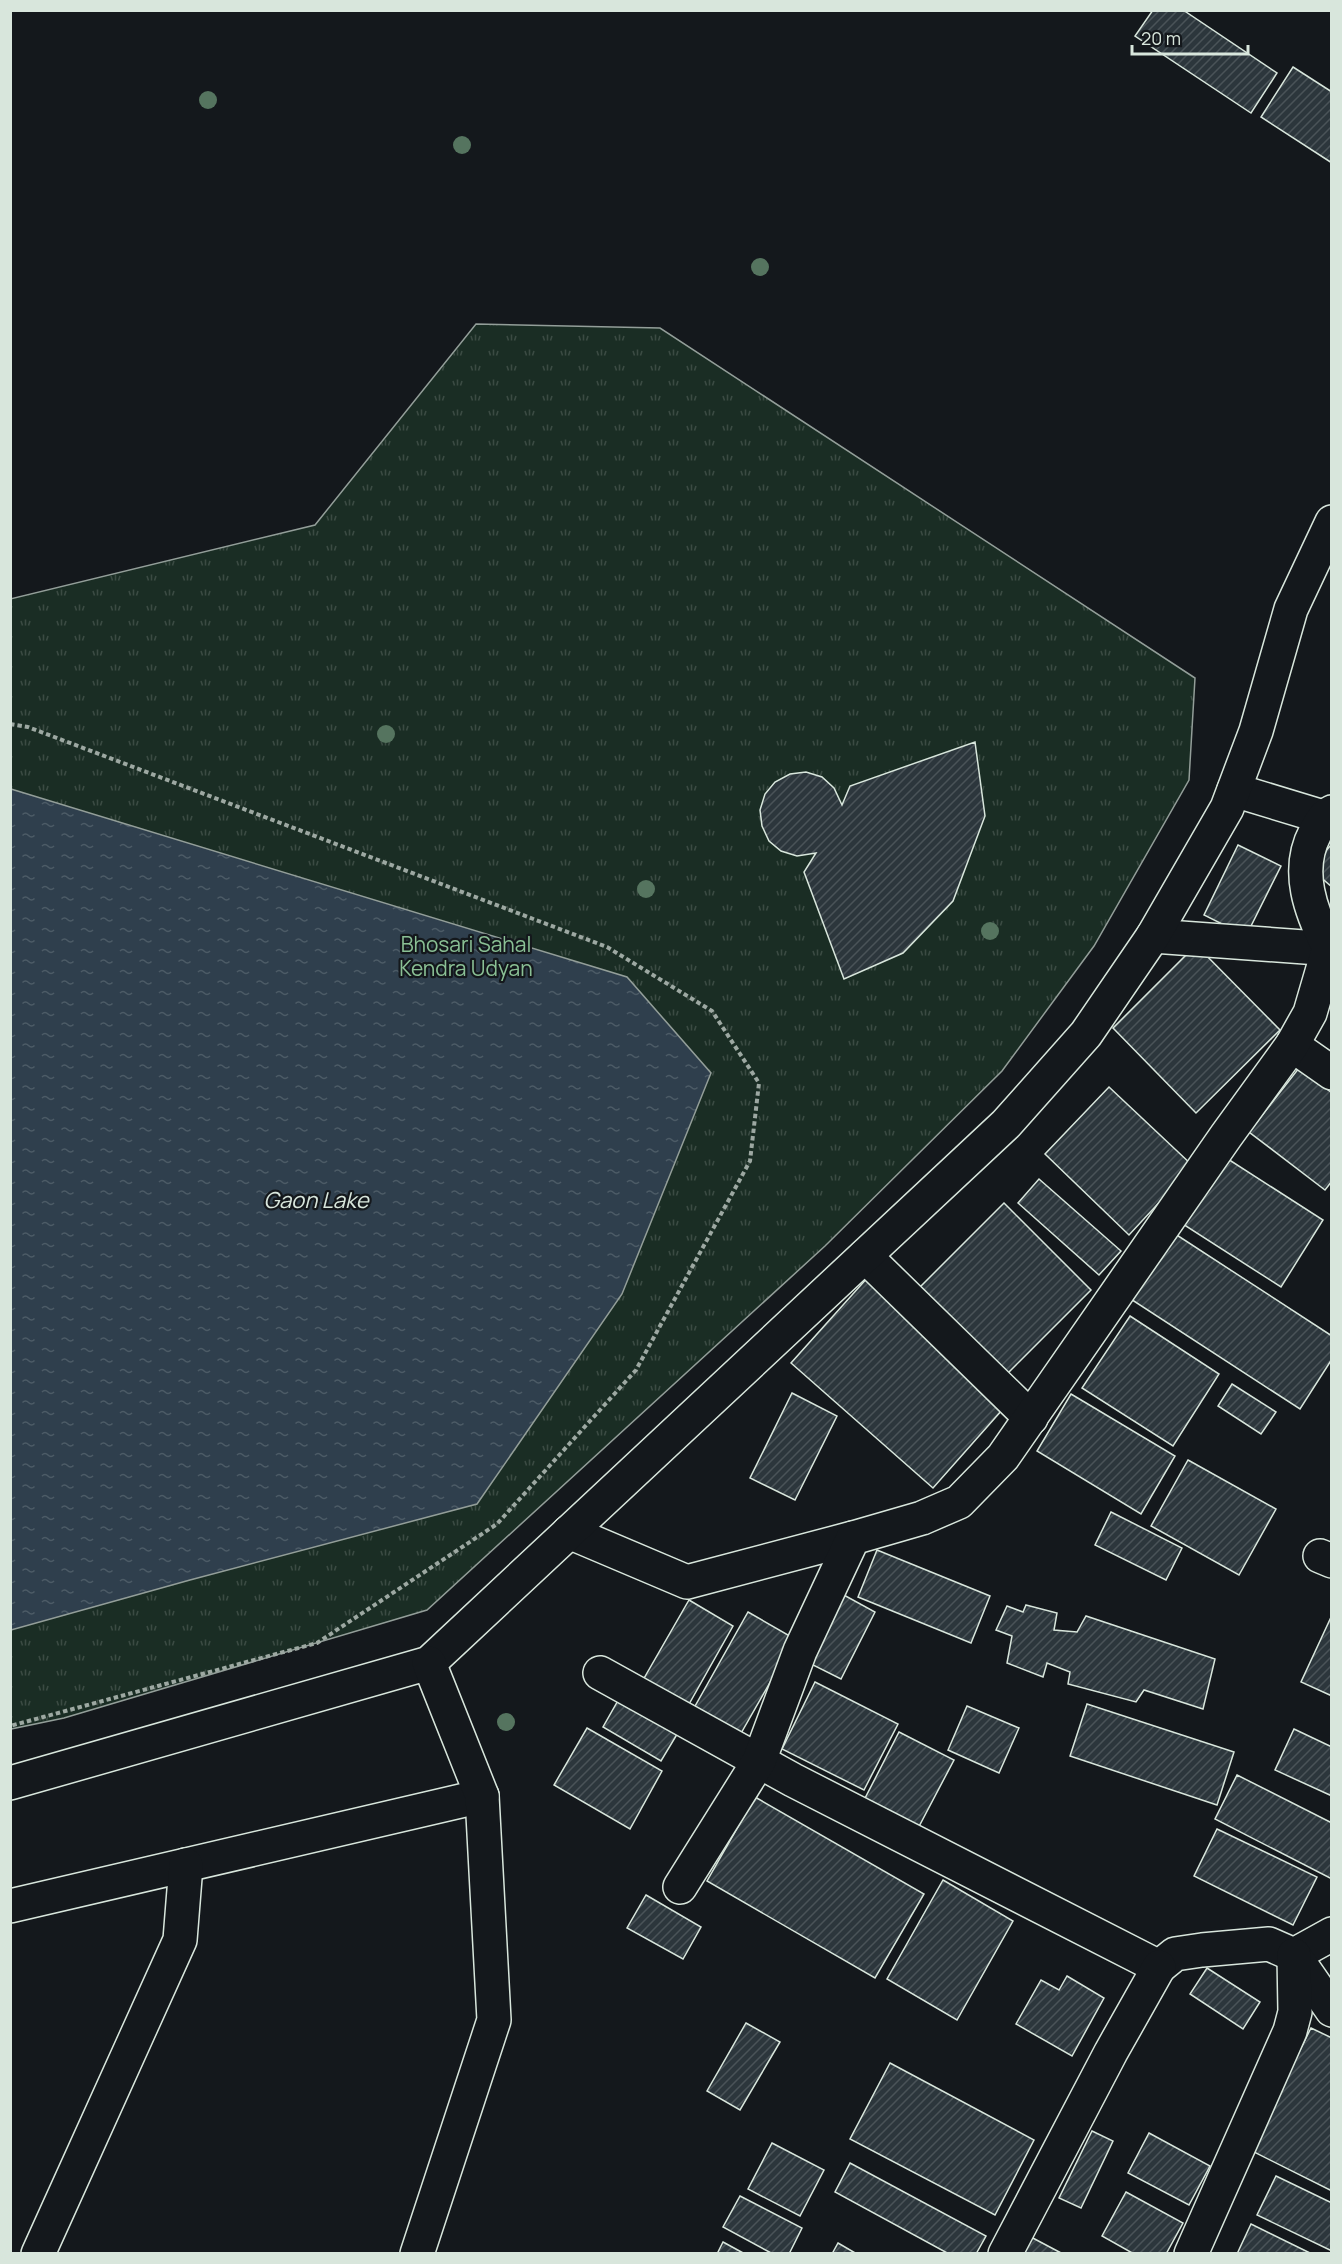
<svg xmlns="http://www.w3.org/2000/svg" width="1342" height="2264" viewBox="0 0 1342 2264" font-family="Manrope,sans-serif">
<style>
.park{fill:url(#park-tufts);stroke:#939e99;stroke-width:1.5}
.water{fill:url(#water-ripples);stroke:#939e99;stroke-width:1.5}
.building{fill:url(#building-hatch);stroke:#d8e6dc;stroke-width:1.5}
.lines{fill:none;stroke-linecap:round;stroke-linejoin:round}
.street-casing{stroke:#d8e6dc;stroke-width:36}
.path{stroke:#9da8a2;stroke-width:4;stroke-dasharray:4.5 3;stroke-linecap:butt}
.street{stroke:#14181c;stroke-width:33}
.tree{fill:#55745f}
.labels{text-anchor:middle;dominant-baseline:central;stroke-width:4.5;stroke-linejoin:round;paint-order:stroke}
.park-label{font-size:21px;fill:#8ac095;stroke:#14181c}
.water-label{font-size:22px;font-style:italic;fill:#d8e6dc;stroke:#14181c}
</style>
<defs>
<pattern id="park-tufts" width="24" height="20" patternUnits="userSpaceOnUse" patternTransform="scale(1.5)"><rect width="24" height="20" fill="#1a2d24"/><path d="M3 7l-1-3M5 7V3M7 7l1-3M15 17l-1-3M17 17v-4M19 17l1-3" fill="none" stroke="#3b4b43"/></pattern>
<pattern id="water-ripples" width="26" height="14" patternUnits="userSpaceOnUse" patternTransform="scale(1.5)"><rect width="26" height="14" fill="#2f3f4d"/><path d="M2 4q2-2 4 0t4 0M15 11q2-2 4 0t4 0" fill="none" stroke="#4c5b66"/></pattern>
<pattern id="building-hatch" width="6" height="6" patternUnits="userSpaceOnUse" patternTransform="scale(1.5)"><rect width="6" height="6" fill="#2c363c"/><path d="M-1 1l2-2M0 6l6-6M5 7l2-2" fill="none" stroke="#4a5358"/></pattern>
</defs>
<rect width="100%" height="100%" fill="#14181c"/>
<path class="park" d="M476,324l184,4 535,350 -6,102 -95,166 -92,125 -177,175 -398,364 -363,108 -53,11 -1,-1130 305,-74z"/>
<path class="water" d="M11,789l616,188 84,96 -89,221 -145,210 -287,76 -179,50z"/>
<g class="building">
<path d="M1153,10h30l94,63 -26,40 -116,-77z"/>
<path d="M1293,67l39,25v71l-71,-46z"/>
<path d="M975,742l10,74 -32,85 -50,52 -59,26 -40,-107 12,-19 -19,3 -16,-5 -12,-10 -7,-15 -2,-16 5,-16 10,-12 15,-8 16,-2 16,5 12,11 8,17 8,-19z"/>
<path d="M1332,844v43l-22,-19z"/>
<path d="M1238,845l43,21 -35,70 -42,-21z"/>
<path d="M1196,945l84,85 -84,83 -83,-85z"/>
<path d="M1299,1068l33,25v88l-7,9 -76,-58z"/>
<path d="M1109,1087l84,79 -64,69 -84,-81z"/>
<path d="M1217,1152l106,68 -42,67 -106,-68z"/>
<path d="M1039,1179l82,72 -22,24 -81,-72z"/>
<path d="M1004,1203l87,87 -84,84 -87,-87z"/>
<path d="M1166,1228l166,108v23l-32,50 -177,-115z"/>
<path d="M869,1276l141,125 -77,87 -142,-125z"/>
<path d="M1130,1316l89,58 -46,72 -91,-58z"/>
<path d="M1232,1384l44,28 -15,22 -43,-28z"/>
<path d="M792,1393l45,23 -42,84 -45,-22z"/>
<path d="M1071,1394l104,62 -34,58 -104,-63z"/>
<path d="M1188,1460l88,49 -37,66 -88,-49z"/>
<path d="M1111,1512l71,36 -16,32 -71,-35z"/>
<path d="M877,1550l113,46 -19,47 -113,-46z"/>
<path d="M842,1594l33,18 -34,67 -34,-17z"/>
<path d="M689,1600l44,26 -49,87 -45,-26z"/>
<path d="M1026,1605l31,8 -3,17 23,2 9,-16 129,43 -12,50 -59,-19 -8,12 -68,-18 2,-12 -23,-9 -4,14 -36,-14 5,-27 -16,-6 11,-24 16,6z"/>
<path d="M748,1612l47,27 -55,96 -46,-27z"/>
<path d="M1332,1615v81l-31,-14z"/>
<path d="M815,1682l83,42 -34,66 -82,-41z"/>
<path d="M620,1697l59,34 -18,30 -58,-34z"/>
<path d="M1087,1704l147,48 -17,53 -147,-49z"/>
<path d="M967,1706l52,22 -20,45 -51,-23z"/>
<path d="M587,1728l75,43 -32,58 -76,-44z"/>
<path d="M1294,1729l38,18v49l-57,-26z"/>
<path d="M899,1732l55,28 -39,74 -54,-28z"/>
<path d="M1237,1775l95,48v56l-117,-60z"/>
<path d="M755,1797l169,97 -49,84 -168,-97z"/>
<path d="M1217,1829l100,48 -24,48 -99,-49z"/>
<path d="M943,1880l70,41 -56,99 -70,-41z"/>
<path d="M646,1895l55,32 -18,32 -56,-31z"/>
<path d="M1207,1968l53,34 -17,27 -53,-35z"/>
<path d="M1067,1976l37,22 -32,58 -56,-32 25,-44 18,10z"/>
<path d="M746,2023l34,19 -40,68 -33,-19z"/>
<path d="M1311,2028l21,10v153l-82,-41z"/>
<path d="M890,2063l144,77 -39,75 -145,-76z"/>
<path d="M1092,2131l21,10 -32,67 -22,-10z"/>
<path d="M1149,2133l61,33 -21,39 -61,-32z"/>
<path d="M772,2143l52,27 -24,46 -52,-27z"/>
<path d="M850,2163l136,73 -10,18h-27l-114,-62z"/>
<path d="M1276,2176l56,27v48l-75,-36z"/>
<path d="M1126,2192l57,31 -17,31h-32l-32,-18z"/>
<path d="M740,2196l62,32 -13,26h-16l-50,-27z"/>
<path d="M1251,2224l61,30h-75z"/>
<path d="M1029,2236l34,18h-42z"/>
<path d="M723,2242l22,12h-28z"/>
<path d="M838,2243l19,11h-25z"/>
</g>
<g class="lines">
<defs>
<g id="street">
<path d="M1234,790l89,27"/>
<path d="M1153,936l179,13"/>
<path d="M1292,1045l40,28"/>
<path d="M865,1256l166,162"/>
<path d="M569,1532l118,50 166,-44"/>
<path d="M1320,1556l12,5"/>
<path d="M600,1673l193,107 366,187 16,-13 27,-4 67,-6 25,11 38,-21"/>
<path d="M10,1783l419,-120 577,-539 80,-90 67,-98 74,-128 29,-77 35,-122 41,-87"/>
<path d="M680,1887l79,-126 41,-110 53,-113 69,-20 37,-16 44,-45 223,-321 66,-91 18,-32 19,-65c-18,-36 -34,-77 -14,-115 5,-9 7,-16 17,-21"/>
<path d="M10,1906l472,-110"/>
<path d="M1294,1955l38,55"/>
<path d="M38,2254l142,-314 6,-75"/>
<path d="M417,2254l77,-234 -12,-224 -53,-133"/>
<path d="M1005,2254l106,-202 48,-85"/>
<path d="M1191,2254l99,-223 5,-19 -1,-57"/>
</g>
</defs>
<use href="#street" class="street-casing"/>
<path class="path" d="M10,724l18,3 579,220 105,64 47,72 -9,78 -114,209 -139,154 -180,119 -307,83"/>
<use href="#street" class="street"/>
</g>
<g class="tree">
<circle cx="208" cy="100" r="9"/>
<circle cx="462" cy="145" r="9"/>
<circle cx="760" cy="267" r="9"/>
<circle cx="386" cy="734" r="9"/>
<circle cx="646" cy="889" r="9"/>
<circle cx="990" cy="931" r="9"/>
<circle cx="506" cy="1722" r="9"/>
</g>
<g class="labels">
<g class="park-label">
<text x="466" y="944">Bhosari Sahal<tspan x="466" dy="24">Kendra Udyan</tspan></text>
</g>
<g class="water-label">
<text x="316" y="1200">Gaon Lake</text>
</g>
</g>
<rect width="1342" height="2264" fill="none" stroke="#d8e6dc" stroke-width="24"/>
<path d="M1132 45v9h116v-9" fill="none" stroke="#d8e6dc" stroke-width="3"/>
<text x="1141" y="45" font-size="18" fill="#d8e6dc" stroke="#14181c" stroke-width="4.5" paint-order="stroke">20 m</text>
</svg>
